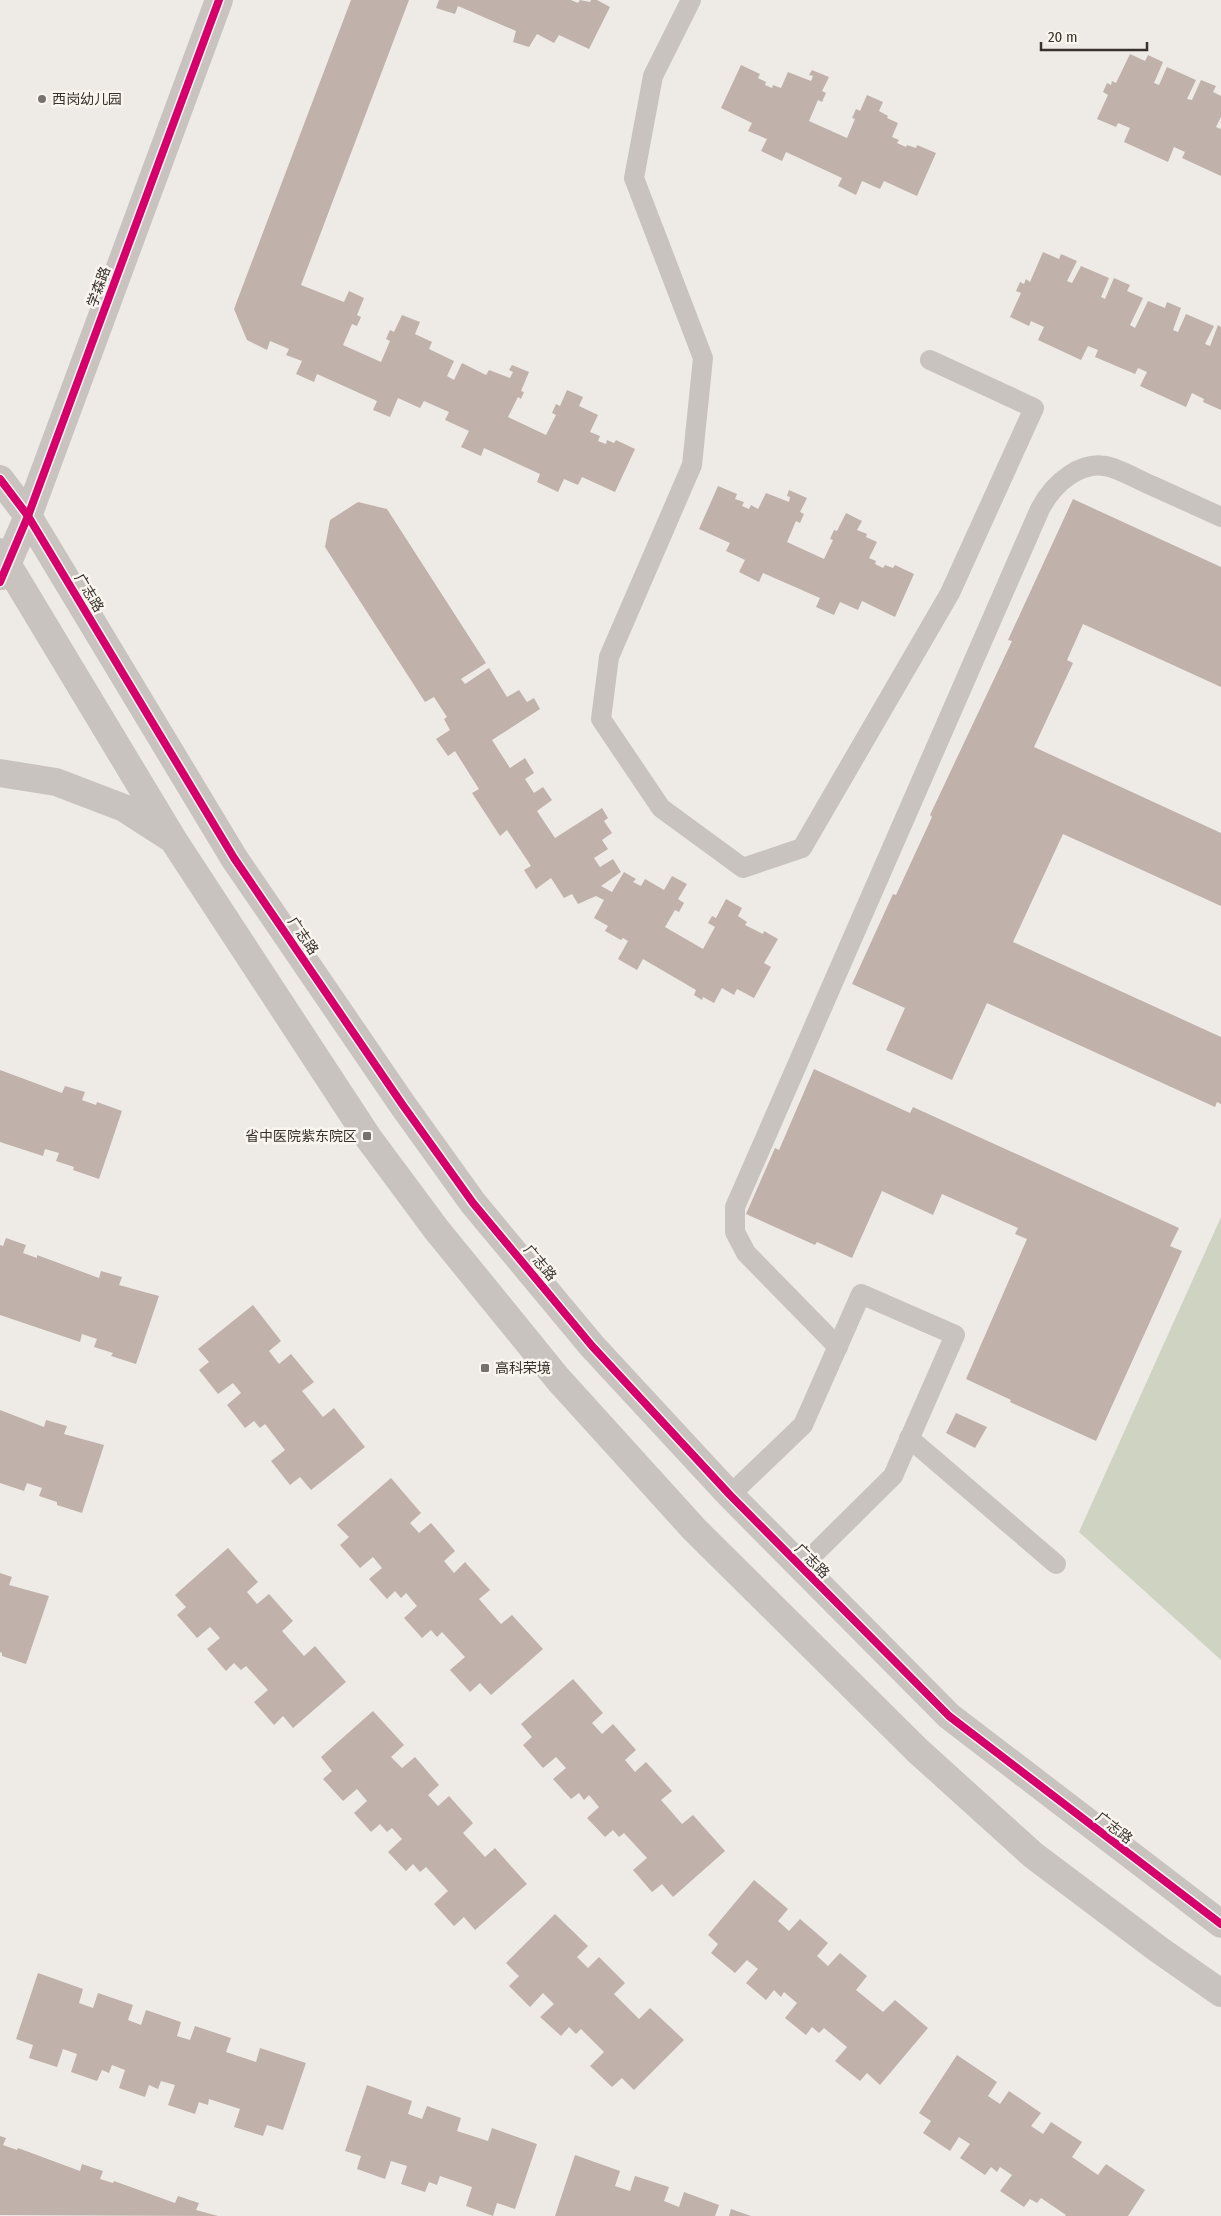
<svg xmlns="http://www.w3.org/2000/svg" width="1221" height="2216" viewBox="0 0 1221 2216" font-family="'Fira Sans Condensed','Noto Sans SC',sans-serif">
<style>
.green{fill:#cfd3c2}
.building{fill:#c0b1aa}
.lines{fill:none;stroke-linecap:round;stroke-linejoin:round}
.service{stroke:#c8c3bf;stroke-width:20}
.tertiary{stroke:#c8c3bf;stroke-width:28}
.cycleway-casing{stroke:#f9f5ef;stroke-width:11}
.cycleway{stroke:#d6006c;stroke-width:8}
.poi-dot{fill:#78726e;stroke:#f9f5ef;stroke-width:2}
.labels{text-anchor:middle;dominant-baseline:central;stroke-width:5;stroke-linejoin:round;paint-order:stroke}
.poi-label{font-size:14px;fill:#39312d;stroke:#f9f5ef;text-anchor:start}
.street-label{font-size:14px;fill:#39312d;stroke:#f9f5ef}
</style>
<rect width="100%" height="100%" fill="#eeebe6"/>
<path class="green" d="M1221,1217v443l-142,-128z"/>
<g class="building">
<path d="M351,0h58l-108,285 43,17 5,-11 15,7 -7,17 4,2 -4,9 -5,-2 -9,21 38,17 9,-21 -4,-2 4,-9 4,2 8,-17 18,7 -5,12 17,8 -3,7 25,12 -7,15 7,4 8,-17 24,12 3,-5 21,8 3,-6 -4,-2 3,-5 17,7 -8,19 3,1 -3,7 -3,-2 -10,20 38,18 10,-20 -4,-2 4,-9 4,2 7,-16 16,7 -4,9 19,9 -8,17 10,4 -2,5 8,3 1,-4 7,3 2,-3 19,9 -20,43 -33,-15 -4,8 -14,-6 -6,13 -21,-10 3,-8 -56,-26 -3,8 -20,-9 8,-16 -24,-11 4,-8 -25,-11 -4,7 -22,-10 -8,19 -17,-7 4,-9 -60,-27 -3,8 -18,-8 6,-13 -16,-6 3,-6 -19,-8 -3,9 -20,-10 -13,-31z"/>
<path d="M439,0h132l7,3 2,-3 10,2 1,-2h6l13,7 -21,42 -30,-14 -5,8 -17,-9 -8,13 -16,-5 3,-11 -58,-25 -3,8 -19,-6z"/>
<path d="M1130,54l15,7 3,-6 15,7 -9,21 5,2 8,-18 29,13 -9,19 5,1 9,-20 15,6 -3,6 8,4v21l-5,10 5,2v47l-39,-18 3,-6 -11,-5 -6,15 -44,-20 6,-14 -12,-5 -2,4 -19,-8 11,-24 -5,-3 4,-9 4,2 1,-4 4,2z"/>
<path d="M741,65l19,9 -2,4 8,4 -1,3 7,3 1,-3 8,3 7,-16 23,9 2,-5 -4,-1 3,-5 17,7 -7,14 4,2 -4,9 -4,-2 -9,21 38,17 8,-19 -3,-1 4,-9 4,2 7,-16 16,7 -4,9 9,5 -1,2 11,5 -6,14 7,3 -2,3 9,4 1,-2 9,3 1,-3 19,8 -19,43 -33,-15 -4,8 -18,-8 -6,14 -18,-9 4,-8 -56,-26 -4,9 -21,-10 6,-12 -19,-8 4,-8 -31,-15z"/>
<path d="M1043,252l16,7 2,-5 16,7 -10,20 5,2 9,-17 28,12 -8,19 4,2 9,-21 16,7 -3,6 16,7 -13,27 5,3 13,-27 17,7 2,-6 14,6 -8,22 5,2 8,-18 28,12 -9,18 5,2 8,-21 3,2v83l-18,-8 1,-3 -12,-6 -6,14 -46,-21 7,-14 -9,-4 -3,6 -40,-17 3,-7 -10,-4 -7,14 -43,-20 6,-13 -13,-6 -2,5 -19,-9 11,-24 -5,-2 4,-9 4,2 2,-5 4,3z"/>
<path d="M718,486l19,8 -2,5 9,3 -2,4 7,3 2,-4 7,4 8,-16 23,9 1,-5 -3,-1 2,-6 18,8 -7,14 4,2 -4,9 -4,-2 -9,21 37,17 9,-19 -3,-1 4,-9 3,1 9,-18 16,8 -5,9 10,4 -1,3 11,5 -8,16 7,3 -1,3 8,4 2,-3 8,3 2,-3 19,9 -19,43 -33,-16 -4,9 -18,-8 -6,13 -18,-8 4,-9 -57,-25 -4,9 -20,-10 6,-12 -19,-9 4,-8 -31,-14z"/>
<path d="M1073,499l148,68v120l-138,-63 -16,36 6,3 -39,84 187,86v73l-158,-72 -50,108 208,95v67l-4,-2 -2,5 -228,-104 -35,77 -66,-30 19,-42 -53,-24 41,-90 3,1 36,-78 -2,-2 82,-174 -4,-1z"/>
<path d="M358,502l29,7 99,154 -25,16 4,5 24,-16 18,29 12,-7 8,12 7,-4 6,11 -48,31 18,28 15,-10 9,15 -9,6 9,14 9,-6 9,13 -15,11 18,27 47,-30 6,10 -4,3 8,12 -10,7 6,9 -14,9 6,9 13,-8 8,13 -20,14 11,6 12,-20 12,7 -3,3 8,4 4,-7 19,11 8,-14 15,8 -9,15 6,4 -5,9 -4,-2 -10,17 38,22 12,-22 -7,-4 4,-7 4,2 10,-19 16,9 -4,8 9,6 -2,3 18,9 1,-3 14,8 -14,24 7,4 -17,31 -17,-9 -3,6 -12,-7 -8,15 -11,-6 -1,3 -8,-5 2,-5 -53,-31 -6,11 -19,-11 10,-18 -5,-3 -2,2 -16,-9 3,-5 -14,-8 10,-18 -8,-4 -18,8 -6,-10 -8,4 -13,-20 -15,11 -12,-19 7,-4 -24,-36 -7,6 -28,-43 7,-4 -24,-38 -7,5 -12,-17 14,-9 -6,-11 3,-2 -13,-20 -9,5 -100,-155 5,-27z"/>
<path d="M814,1069l96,44 3,-6 266,121 -9,18 12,5 -86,190 -86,-39 1,-2 -45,-21 61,-140 -12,-5 3,-6 -76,-34 -9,21 -51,-24 -30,67 -35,-16 -2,3 -69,-31 29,-66 4,2z"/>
<path d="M0,1070l62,23 3,-7 20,6 -3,8 14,5 1,-3 25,9 -23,68 -26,-9 1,-3 -18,-6 3,-8 -14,-4 -2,7 -43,-14z"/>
<path d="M6,1238l20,7 -3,8 14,5v-3l62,23 2,-7 21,6 -3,8 40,11 -23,68 -25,-8 2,-3 -19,-6 3,-8 -15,-5 -2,8 -80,-27v-70l3,1z"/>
<path d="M253,1305l28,36 -12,10 10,13 12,-10 23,28 -12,9 21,26 11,-9 31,39 -54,43 -11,-13 -10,8 -19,-24 14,-11 -20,-26 -5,4 -6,-7 -9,7 -18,-23 14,-12 -8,-10 -15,11 -19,-24 10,-8 -11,-13z"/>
<path d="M0,1410l44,17 2,-7 21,6 -3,8 40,11 -22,68 -25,-8v-3l-18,-6 3,-8 -15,-5 -3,8 -24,-8z"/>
<path d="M956,1413l31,14 -12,21 -29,-15z"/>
<path d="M391,1478l30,35 -11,10 9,10 12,-10 24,28 -11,10 10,12 11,-11 25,28 -11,9 22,25 11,-9 31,34 -52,46 -11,-12 -10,9 -20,-22 15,-13 -23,-25 -5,5 -6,-7 -9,8 -18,-20 13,-12 -11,-13 -5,5 -6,-7 -8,8 -18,-20 13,-11 -9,-11 -13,11 -20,-23 9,-8 -12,-12z"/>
<path d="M228,1548l30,34 -11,10 10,12 12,-10 24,27 -11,10 22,25 11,-10 31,36 -53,46 -10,-12 -9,9 -20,-23 14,-12 -22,-24 -5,4 -7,-7 -8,8 -19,-22 13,-11 -10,-11 -13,11 -20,-23 9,-8 -11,-12z"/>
<path d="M0,1573l12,4 -3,8 40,11 -23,68 -24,-8v-3l-2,-1z"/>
<path d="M573,1679l30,34 -11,10 10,11 11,-10 23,26 -11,10 10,12 11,-10 26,29 -11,9 21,24 11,-9 32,36 -52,46 -11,-13 -10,8 -19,-22 14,-12 -23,-25 -5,4 -6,-7 -8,7 -18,-19 12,-11 -10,-12 -5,5 -5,-7 -8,6 -18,-20 13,-11 -10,-11 -13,11 -20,-23 9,-8 -11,-13z"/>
<path d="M373,1711l31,34 -13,12 11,11 13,-11 24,28 -11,10 10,11 11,-10 24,27 -10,10 22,24 10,-9 32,36 -52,46 -11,-13 -10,9 -20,-22 14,-13 -22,-24 -6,5 -7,-8 -7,7 -18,-19 14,-13 -10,-11 -5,4 -7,-8 -9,8 -17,-19 13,-12 -10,-12 -14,12 -20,-22 9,-8 -11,-14z"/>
<path d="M754,1880l34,29 -10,12 11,10 11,-12 28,24 -11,13 11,10 12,-13 27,23 -11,14 27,22 12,-12 33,28 -48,57 -13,-12 -7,8 -25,-20 12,-14 -23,-19 -5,5 -7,-6 -6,8 -21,-17 12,-15 -13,-11 -3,5 -7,-7 -8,10 -20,-17 12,-14 -11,-9 -12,13 -24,-20 7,-9 -10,-9z"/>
<path d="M555,1914l33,32 -11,11 11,11 11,-11 26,26 -11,11 25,25 11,-11 34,32 -50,50 -12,-12 -10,9 -22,-21 14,-14 -23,-23 -5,5 -7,-7 -8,9 -21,-19 14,-13 -11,-11 -13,14 -21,-21 10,-10 -13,-13z"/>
<path d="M38,1973l45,16 -4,14 14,5 5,-15 35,12 -5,15 13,5 5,-15 35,12 -4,14 13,4 5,-14 36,12 -5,14 30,10 4,-14 46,15 -23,67 -16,-5 -4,11 -29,-9 6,-18 -31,-10 -1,6 -9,-3 -4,12 -27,-9 7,-20 -14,-4 -3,8 -9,-4 -4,12 -26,-9 6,-18 -13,-5 -3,8 -7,-3 -5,11 -26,-9 6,-18 -14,-5 -6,18 -28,-9 4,-13 -17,-6z"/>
<path d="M957,2055l40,27 -9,14 12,8 9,-13 32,22 -10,13 12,8 8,-12 31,20 -10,15 26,18 8,-11 39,26 -17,26h-63l1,-1 -25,-17 -4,5 -7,-4 -6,8 -24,-16 12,-16 -12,-8 -3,5 -6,-5 -6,8 -25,-17 10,-14 -11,-7 -9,14 -27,-18 8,-12 -12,-8z"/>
<path d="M367,2085l45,16 -4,13 14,5 5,-13 34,12 -4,13 31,10 4,-13 45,16 -22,65 -18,-6 -4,13 -27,-10 6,-19 -32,-11 -3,9 -8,-3 -4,10 -24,-8 6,-18 -16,-5 -6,18 -28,-10 4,-13 -16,-5z"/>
<path d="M0,2136l6,2 -3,7 14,5 1,-2 62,23 2,-7 21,7 -3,8 13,4 1,-2 61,22 3,-7 21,7 -3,7 22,6 -218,-1z"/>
<path d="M575,2155l45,16 -5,15 15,5 5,-15 34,11 -5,14 15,6 5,-15 35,13 -4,11h-160z"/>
<path d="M731,2209l20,7h-22z"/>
</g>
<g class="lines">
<g class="service">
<path d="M691,0l-38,76 -19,102 69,180 -11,107 -83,192 -8,62 60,89 82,60 59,-20 148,-255 84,-185 -104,-48"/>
<path d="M838,1347l-92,-94 -11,-21v-25l305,-698c13,-25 42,-52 73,-41 14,5 28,13 42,19 22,10 44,20 66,30"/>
<path d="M909,1438l147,126"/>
<path d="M730,1495l73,-70 58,-131 94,41 -62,141 -92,91"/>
</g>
<g class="tertiary">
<path d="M0,479l28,37 206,342 168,246 71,99 119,143 138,149 219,221 272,208"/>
<path d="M0,552l174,289 193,295 69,93 122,150 136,150 224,222 115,104 125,94 63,44"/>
<path d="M2,576l26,-60 191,-516"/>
<path d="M0,773l56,9 68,26 45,29"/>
</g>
<defs>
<g id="cycleway">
<path d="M0,479l28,37 206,342 168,246 71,99 119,143 138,149 219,221 272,208"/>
<path d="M0,582l28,-66 191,-516"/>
</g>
</defs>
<use href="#cycleway" class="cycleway-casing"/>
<use href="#cycleway" class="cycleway"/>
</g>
<g class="poi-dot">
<circle cx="42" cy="99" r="5"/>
<rect x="362" y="1131" width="10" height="10" rx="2.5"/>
<rect x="480" y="1363" width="10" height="10" rx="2.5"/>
</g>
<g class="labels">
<g class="poi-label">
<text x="52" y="99">西岗幼儿园</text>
<text x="357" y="1136" text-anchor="end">省中医院紫东院区</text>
<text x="495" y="1368">高科荣境</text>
</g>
<g class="street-label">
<text transform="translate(99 287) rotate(-70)">学森路</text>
<text transform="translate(89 593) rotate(59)">广志路</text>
<text transform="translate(303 936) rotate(56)">广志路</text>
<text transform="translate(540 1263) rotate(50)">广志路</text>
<text transform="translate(812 1561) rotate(45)">广志路</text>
<text transform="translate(1114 1828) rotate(38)">广志路</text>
</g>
</g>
<path d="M1041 42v8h106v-8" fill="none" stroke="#39312d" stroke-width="2.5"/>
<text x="1048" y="42" font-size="15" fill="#39312d" stroke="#f9f5ef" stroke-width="4" paint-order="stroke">20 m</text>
</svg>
